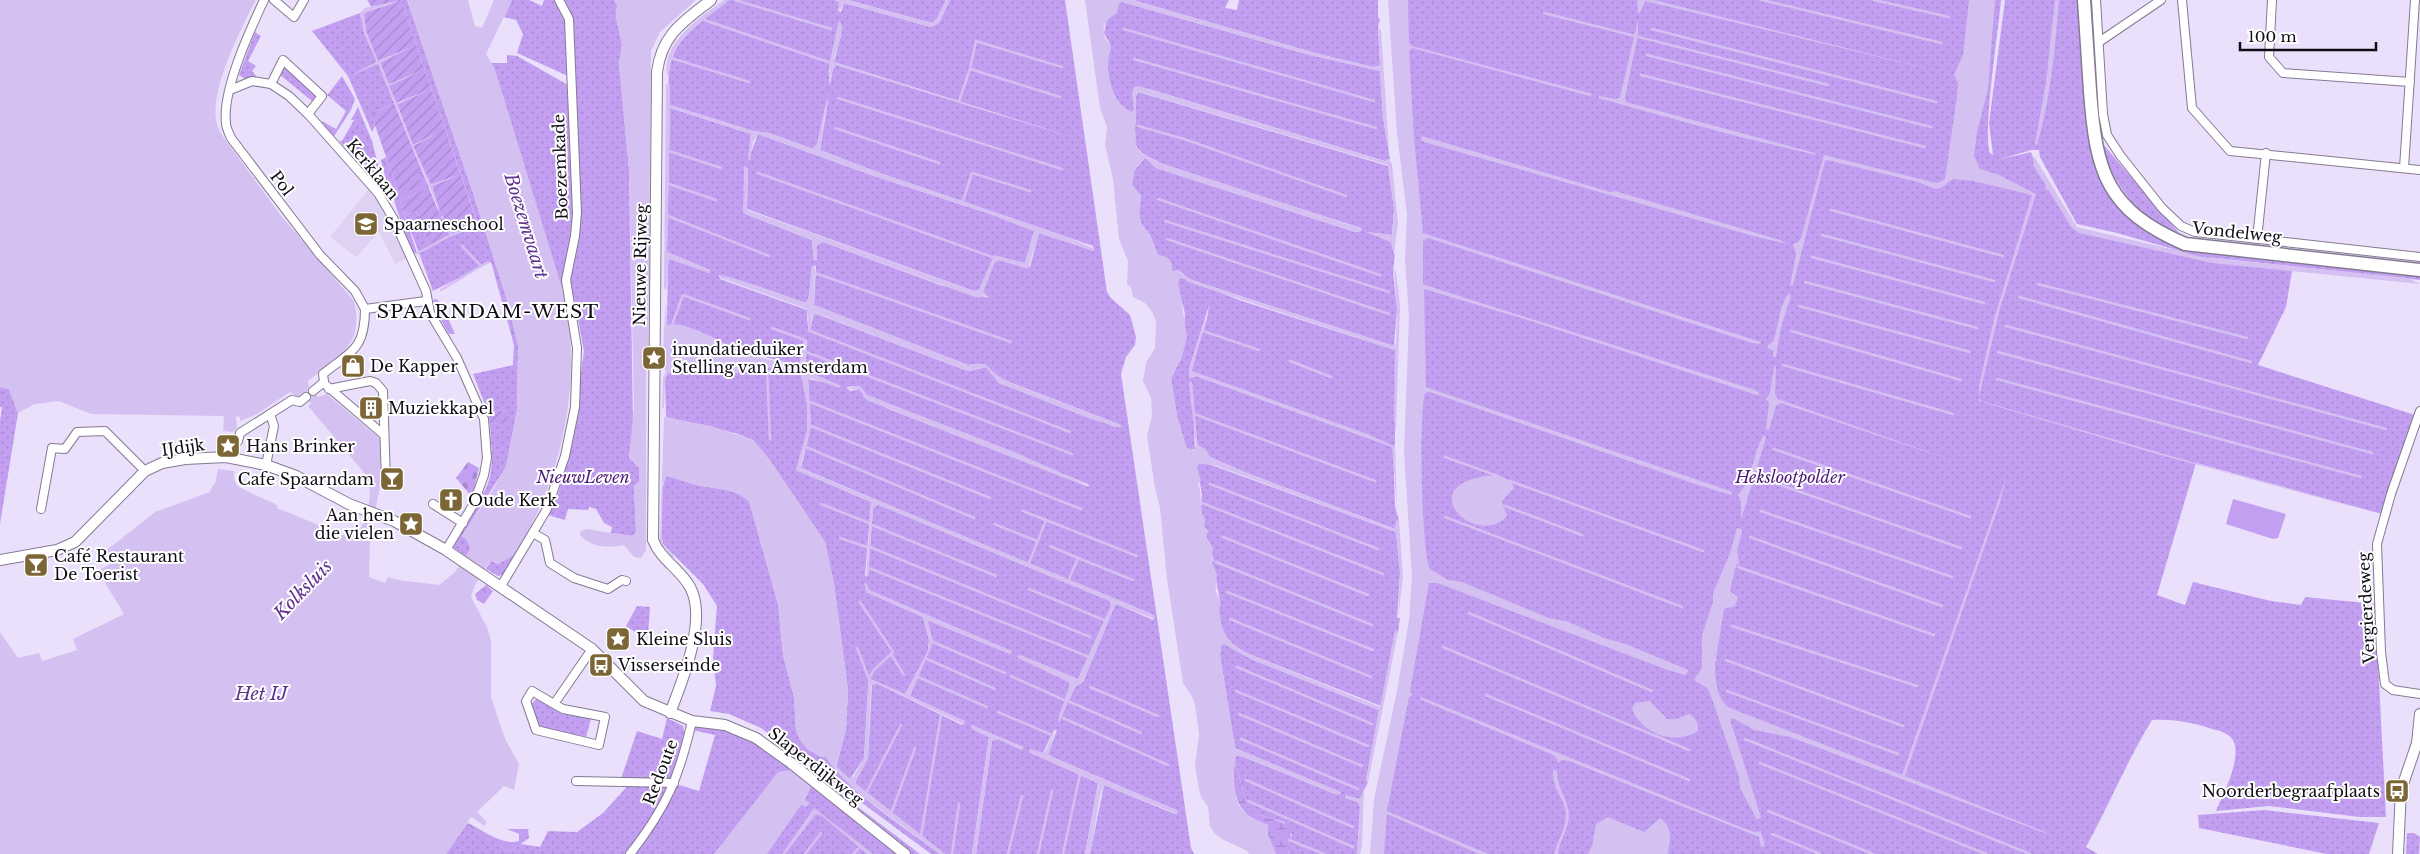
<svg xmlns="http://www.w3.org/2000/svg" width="2420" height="854" viewBox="0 0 2420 854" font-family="'Libre Baskerville',serif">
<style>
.built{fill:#ded1f2}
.grass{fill:url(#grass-dots);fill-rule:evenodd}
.forest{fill:url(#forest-crowns)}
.wetland{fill:url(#wetland-marsh)}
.cemetery{fill:url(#cemetery-stones)}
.garden{fill:url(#garden-furrows)}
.pitch{fill:#c39ff2}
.water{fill:#d5c0f2}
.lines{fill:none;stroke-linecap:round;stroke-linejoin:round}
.stream{stroke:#d5c0f2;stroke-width:2.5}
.minor-casing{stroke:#847a92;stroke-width:10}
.tertiary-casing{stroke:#847a92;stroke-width:12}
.primary-casing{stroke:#847a92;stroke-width:15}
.minor{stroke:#fff;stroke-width:8}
.tertiary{stroke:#fff;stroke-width:10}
.primary{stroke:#fff;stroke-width:12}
.labels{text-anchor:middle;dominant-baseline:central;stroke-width:4;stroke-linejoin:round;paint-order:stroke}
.street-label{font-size:16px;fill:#100c15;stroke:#fff}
.poi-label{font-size:16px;fill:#100c15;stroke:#fff;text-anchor:start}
.park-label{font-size:16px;font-style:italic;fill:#4c1878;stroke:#fff}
.water-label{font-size:18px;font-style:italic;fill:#603090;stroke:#fff}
.quarter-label{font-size:19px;letter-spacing:1px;fill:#100c15;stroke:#fff}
</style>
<defs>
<pattern id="grass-dots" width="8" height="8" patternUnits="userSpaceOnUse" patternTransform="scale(1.25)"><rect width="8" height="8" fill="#c39ff2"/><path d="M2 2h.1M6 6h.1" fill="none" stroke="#a688cf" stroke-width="1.8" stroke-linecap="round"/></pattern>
<pattern id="forest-crowns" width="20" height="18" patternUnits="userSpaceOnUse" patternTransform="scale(1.25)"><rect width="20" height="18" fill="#c39ff2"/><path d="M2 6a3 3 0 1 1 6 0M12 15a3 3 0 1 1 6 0" fill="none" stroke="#a688cf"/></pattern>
<pattern id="wetland-marsh" width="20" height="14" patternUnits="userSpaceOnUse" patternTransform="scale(1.25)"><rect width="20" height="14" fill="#c39ff2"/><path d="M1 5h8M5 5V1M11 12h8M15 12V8" fill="none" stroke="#a688cf"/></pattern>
<pattern id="cemetery-stones" width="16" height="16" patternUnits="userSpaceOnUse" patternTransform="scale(1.25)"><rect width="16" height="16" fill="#c39ff2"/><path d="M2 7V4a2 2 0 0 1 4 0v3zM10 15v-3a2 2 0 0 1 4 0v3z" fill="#a688cf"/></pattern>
<pattern id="garden-furrows" width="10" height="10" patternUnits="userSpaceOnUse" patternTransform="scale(1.25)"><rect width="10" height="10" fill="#c39ff2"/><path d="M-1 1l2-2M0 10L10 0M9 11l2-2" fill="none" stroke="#a688cf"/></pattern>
</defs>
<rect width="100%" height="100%" fill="#ebe0fb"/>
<path class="built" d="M369,189l17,26 20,44 -11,5 -16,-32 -23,25 -26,-20z"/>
<g class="grass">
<path d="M401,0h6l66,193 35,110 10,42 -1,65 -11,57 -44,69 5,4 4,9 -5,7 -12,-8c-1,-16 26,-45 33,-62 8,-20 4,-42 3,-62l17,-2v-12l-19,2 -15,-38 40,-9 1,-20 -23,-83 -58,29 -28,-76 12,-4 12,33 49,-20z"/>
<path d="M512,0h17l13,6 2,-6h13l8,18 3,58 -51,-23 6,-19 -7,-14 -12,-3z"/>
<path d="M562,0h52l3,5 -1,12 6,28 -3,19 10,105 4,259 -4,29 10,11v14l-5,4 2,45 -1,4 -4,1 -20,-3 1,-6 -8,-4 -8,-14 -7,-2 -1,3 -20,-1 -3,11 -17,-5 10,-21 12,-43 14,-100 -13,-68v-20l8,-26 1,-19 -5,-134z"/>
<path d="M729,0h105l5,2 -1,9 3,1 3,-9 87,24 9,-6 10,-21h115l42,292 4,6 19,17 6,22 -1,8 -9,12 -5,17 70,474 3,6h-104l14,-69 71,29 1,-4 -126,-54 -2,-2 9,-24h-3l-11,23 -14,-1 69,31 -13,71h-109l16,-113 6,-2 24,11 1,-3 -52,-22 3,5 15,7 -17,117h-27l-89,-70 -1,-4 13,-21 4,-75h6l84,41 2,-4 -54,-25 23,-54 -6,-22 83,34 2,-2 -143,-62 -2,-5 -1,7 57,25 6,23 -1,11 -23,43 -35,-15 -2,11 -4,68 -14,21 -14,-12 10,-37 2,-40 -14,-106 -9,-42 -56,-83 -16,-19 -18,-7 -69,-16 -1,-37 3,-7c13,-1 31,-5 43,-2 5,0 6,3 11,3 20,0 62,-15 79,0l6,30v27l-11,39 75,32 -6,74h3l5,-67 3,-4h3l231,96 1,5 -33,73 -58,-24 -1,3 50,23 1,2v15l5,-11 8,-5 32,-77h4l34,15 2,-3 -354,-149 10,-42 -3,-47 31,6 -34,-14 2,-31 -4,2 -3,22 -2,1 -57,-14 -45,-20 -29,-6 1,-66 4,-1 37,15 1,-3 -43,-18 3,-144 81,26 -3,26 10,-26 113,41 119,39 44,17 -9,32 -31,-7 -15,34 -5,1 -227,-82 1,-41 -4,-1 1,47 67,26 2,20h3v-15l6,-3 117,43 49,13 -6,-6 11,-30 4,-2 32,7 9,-34 55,17 -1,-4 -26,-9 -190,-65 -57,-22 9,-55 -12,49 -4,5 -44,-16 -16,-2 -83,-26c-8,-62 16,-70 59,-105zM838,22l2,17 -6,23 242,76 -240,-73 -3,4 -3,16c-5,-21 8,-41 8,-63zM812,266h4l-2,39 154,60 14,-1 20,15 119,46 -5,2 -117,-44 -13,-16 -16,4 -5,-1 -151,-57 -4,18 -3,-11v-10l-87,-31 -1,-4 35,10 52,18 3,-7zM860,386l7,9 221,89 1,3 -203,-79 -25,-16 -1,-3 -10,2 -4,-4z"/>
<path d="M848,0h98l-10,20 -4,3z"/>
<path d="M1133,0h96l-4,8 12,2 2,-10h139v18l2,1 -2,9 2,36 -1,2 -6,1 -58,-14z"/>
<path d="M1397,0h604c-2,27 -19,134 -11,153l3,2 -4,-32 16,-123h74l14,160c12,35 30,54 60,74l267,43v3l-214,-23 86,14 -6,36 -28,58 157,50 -33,99 -186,-51 -39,132 28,10 8,-23 78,19 30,4 4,-8 70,7 11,213h-27l-90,-11 -53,5c7,-17 32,-63 12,-76 -5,-4 -13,-5 -19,-7 -19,-6 -37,-9 -57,-8 -25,41 -43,85 -66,127l12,7h-722l38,-221 1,-387zM2031,150h8l1,7 37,67 40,9 70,20 -113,-26 -39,-64 -4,-11 -33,8z"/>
<path d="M1122,2l188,53 70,16 3,47 7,41 -5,2 -236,-72 -15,-2v23l-2,2c-18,-6 -25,-33 -24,-50 0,-6 2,-10 3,-16l-7,-13 3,-14 8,-5 4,-11z"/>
<path d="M360,13l4,20 13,29 -25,13 26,-12 16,40 -23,11 4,12 -3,6 -24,-56 -36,-45z"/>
<path d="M255,32l6,4 -13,25 8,5 -4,5 5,6 -12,2 -6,-4z"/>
<path d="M507,55l10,1 51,29 7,135 -13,69 -71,-226h16z"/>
<path d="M285,65l33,31 -5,6 -34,-28z"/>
<path d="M342,76l13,23 -4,11 -22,-17z"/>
<path d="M1138,92l250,74 6,42 -2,27 -25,-3 24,10 3,12h1l-2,18 4,37 -3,37 -202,-66 -7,-4 -3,-4 -10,-1 -8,-13 -6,-3 -8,-20 -9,-12 -2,-10 2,-17 -9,-11 2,-14 10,-12h3l9,9 199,64h5l1,-4 -191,-61c-7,-3 -33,-14 -34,-22 -2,-6 1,-10 -2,-16 5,-11 -3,-28 4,-37z"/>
<path d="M358,107l14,34 8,31 -9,5 -32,-37 3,1 12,-21h-3z"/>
<path d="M2102,143l77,90c-40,-13 -68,-50 -77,-90z"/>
<path d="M1180,277l62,24 153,49v95l-2,1 -30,-13 -171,-61 -1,-3 16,-50 2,-14 -20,64v9l7,-2 197,71 2,59 4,15 -2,-1 -2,9 -148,-56 -37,-16 -5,-8 -7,-3 -1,-4 -5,-60 3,67 -5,1 -4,-3 -9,-31 -6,-38 11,-21 3,-44 -8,-29z"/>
<path d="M0,387l9,2 9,24 -18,111v-103l2,-14h-2z"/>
<path d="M1203,462l193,70 4,41 -3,45h3l-2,14 -3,-1 -14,75 -132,-52c-19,-10 -25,-16 -30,-37 -1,-5 1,-11 1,-15 -2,-14 -5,-27 -8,-40h3c-4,-5 -4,-17 -9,-26l2,-5 -4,-4 -3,-20 1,-13 -5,-26 2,-5z"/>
<path d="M667,476c10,2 20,7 30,9 18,4 38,3 52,16l29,103 5,51 11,42 2,33 3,8 20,18 7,1c24,36 78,70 114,97h-9l-170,-126 -32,-14 -19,-3 6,-25 -3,-29 4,-51 -14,-22 -40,-40c-3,-10 -3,-62 4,-68z"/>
<path d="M516,552l-13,23 -5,1 -12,-7 5,-8 7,3z"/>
<path d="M637,606l13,1 -2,28 -10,-1 -12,-8z"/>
<path d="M1224,644l29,16 126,50 -12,65 -1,6 2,1 -8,17 -14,-3 -1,2 13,4 2,5 -3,47h-68l-2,-7 5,-13 -8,-12 -31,-9 -6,-5 -12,-49 1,-3 3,-1 96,39 6,-1 -106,-45 -15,-93 1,-10z"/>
<path d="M536,699l26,15 29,5 -5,18 -48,-10 -7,-22z"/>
<path d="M667,718l16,8c5,13 -10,57 -17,70 -9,20 -26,40 -38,58h-182l19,-28 45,26 11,-8 19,3 8,-16 29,1 26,-19 30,-33 -12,-1 16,-48 25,8z"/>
<path d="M696,725l33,6 21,9 25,16 124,98h-266l32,-45 10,-23 4,-1 20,6 16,-56 -23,-5z"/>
<path d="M821,779l99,75h-9l-92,-74z"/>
<path d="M2264,810l115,13 -10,31h-42l-128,-26 -1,-13z"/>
<path d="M2407,833h7l6,4 -1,17h-13z"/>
</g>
<g class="forest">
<path d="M329,93l22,17 -18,28 -13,-13 2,-4 14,8 10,-18 -19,-16z"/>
<path d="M386,157l12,34 18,-20 6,1 7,16 -29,12 17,53 -6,1 -17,-54 -6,-3 4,-12 -6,-5 -5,-20z"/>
<path d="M436,299l5,4 14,31h-6l-11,-19 -5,-15z"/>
<path d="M486,585l7,6 -9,13 -7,-4 -2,-6z"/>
<path d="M468,823c15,7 34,23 51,18v-7l-12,-5h22l-1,2 1,7 -19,14 -45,-26z"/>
</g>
<path class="wetland" d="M1235,759l12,49c13,11 32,9 44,20 1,10 -5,16 -2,26h-13c-10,-23 -16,-25 -32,-43 -12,-13 -11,-36 -9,-52z"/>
<path class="cemetery" d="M468,462l11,6 -7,29 -16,-19z"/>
<g class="garden">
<path d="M367,0h34l77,225 -49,19 -12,-33 -12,4 -5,-15 28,-12 -6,-16h-5l4,14 -20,8 -3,-3 -27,-77 23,-11 46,112 -8,-29 27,-11 -28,10 -18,-39 24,-13 -24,12 -16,-41 32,-14 -33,13 -7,-17 32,-16 -32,15 -9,-23 32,-15 -34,14 -12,-30 -2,-17 2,-2 34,-11 -28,7z"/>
<path d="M508,410l-1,13 -17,1 -2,-12z"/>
</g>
<path class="pitch" d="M2233,499l53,15 -8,24 -5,1 -47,-15z"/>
<g class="water">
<path d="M0,0h256c-15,28 -48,93 -39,124 1,5 4,10 7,14l58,79 72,84c11,44 -16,56 -46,80l1,7 9,9 9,-3 53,45v47l-10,53 -1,38 16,6 3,-6 10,3 41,5 16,-13 15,-23 -3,-9 -5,-4 29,-43 15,-26 11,-57 1,-65 -10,-42 -35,-110 -66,-193h61l7,26 7,2 12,-28h18l-26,54 9,15 71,232c12,71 2,141 -26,206 -7,14 -14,32 -23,44 -4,6 -13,10 -19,13l-6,-3 -3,2 -14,22 -4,12 16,30 4,14v56l14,42 14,25 -5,26 -10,-4 -27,26 10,10 -3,4 -12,-9 -3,2 -1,4 -22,31h-446v-222l18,26 21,-5 3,8 35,-11 -4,-11 51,-25 -26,-43 12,-7 -7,-11 52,-41 55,-20 3,-7 2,-1 3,-15 16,2c0,5 0,11 4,15 4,4 32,15 39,19v3l76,31 4,-2c9,-19 18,-42 9,-62l-58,-69 3,-2 -8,-11 -6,4 -7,-5 -33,22 -17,7v-4l-4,-1 1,11 -4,5 -10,-1 1,-15 -133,-2 -32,-13 -24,3 -17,9 -9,-24 -9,-2z"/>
<path d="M400,0l-34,12 -2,2 2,17 12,30 34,-14 -32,16 9,21 33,-13 -33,15 8,17 32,-13 -32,15 16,40 24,-11 -24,12 18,38 28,-9 -27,11 10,31 -64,-153 -26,11 25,-13 -13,-29 -4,-20 5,-5z"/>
<path d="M614,0h82l-36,32 -9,19 -3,299 -2,14v186l-5,8 -7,-1 -10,-12c-17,3 -32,3 -44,-10v-3l6,-3 45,7 4,-1 1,-4 -2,-45 5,-4v-14l-10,-10 5,-51 -5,-238 -10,-105 3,-19 -6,-28 1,-12z"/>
<path d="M724,0h5c-26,22 -60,38 -60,75h-2c-5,-33 33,-58 57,-75z"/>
<path d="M834,0h14l84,23 4,-3 10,-20h4l-12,24 -7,3 -87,-24 -5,9v-10z"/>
<path d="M1085,0h48l182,53 58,14 6,-1 1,-2 -2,-36 3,2 8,120 -6,-32 -3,-47 -70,-16 -188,-53 -3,1 -2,10c-15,8 -18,20 -6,33 -1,5 -3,10 -3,15 -1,18 6,45 24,51l2,-2 -2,-17 2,-6 4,-1 247,75h2l1,-3 4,6 6,59 -4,32 -3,-13 -24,-10 25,3 2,-27 -6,-43 -242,-71 -8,-2 -2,1v31l-2,5c3,7 0,10 2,17 1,6 14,11 19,15l207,68 -2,3h-5l-199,-64 -9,-9h-3l-10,12 -2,14 9,11 -2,17 2,10 9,12 8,20 9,2 5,6v8l7,-1 6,6 7,4 202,66 2,-3 1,-34 -3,-40 2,3 4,33 -4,126 -2,-11 1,-70 -207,-68 -6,-5 -4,3 9,57 -5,20 -11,21 6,38 9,31 8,4 2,-6 -7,-60v-3h3l5,60 1,4 7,3 5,8 37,16 147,56 3,-9 2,1 4,56 -5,42 2,-46 -4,-41 -182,-67 -15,-1 -2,4 4,13 -3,2c4,10 2,15 3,25 0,10 6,6 3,19l5,5h-2l-1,4 7,12 -1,11 4,3h-4l5,13 -1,11 3,2 -4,1 6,15 -2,3c3,27 5,34 30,47l131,53 15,-76 3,1 -30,150 -2,-1 1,-6 12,-65 -126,-50 -29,-16 -3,1 -1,10 15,93 106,44 -2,3 -4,-1 -90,-37 -9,-1c-3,17 -5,41 7,55 6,6 17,10 25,14v9l8,20h-27l-2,-3 -25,-12 -7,-5 -5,-8 -2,-19 -7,-10 -3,-12 -3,-20 4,-31 -4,-29 -2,-7 -10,-15 -16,-104 -7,-71 -5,-20 -8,-53 5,-19 -1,-18 -8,-17 3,-18 9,-15 1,-27 -4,-9 -7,-9 -12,-6 -2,-9 -4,-4 1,-23 -9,-22 -6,-60 -8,-34 2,-18 -7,-19z"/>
<path d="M1388,0h20l1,43 3,3 181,48 -3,2 -178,-48 -3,3 5,87 9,95 338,109 -1,2 -8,-1 -324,-105 -5,3v42l2,2 330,105 5,4 -3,1 -223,-73 -110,-33 2,98 307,105 -2,3 -30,-9 -271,-94 -5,1c-6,21 -4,156 5,176l18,11 14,2 87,36 20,4 35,16 22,6 62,26v2l-3,3 -20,-6 -228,-86h-8l-19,108 3,4 -4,2 -22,114 101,43h-9l-92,-40 -3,40h-14l4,-55 23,-108 12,-71 3,-43 -8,-125 5,-135 -4,-57 2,-45 -10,-82z"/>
<path d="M1637,0h17l288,72 -297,-71 -5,12 -2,-1z"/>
<path d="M1969,0h26l-7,89 -11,43 -3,24 6,13 19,6 37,19 -37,118 -20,85 2,4 249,72c39,9 78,21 116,31l8,3 -197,-53 -178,-53v-15l15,-67 38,-124 -59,-14 -20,-2 -12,9 -6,1 -17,-7 -91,-22 -2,1 -32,124 -3,1 6,-32 -3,-10 5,-2 3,-4 23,-83 108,27 6,1 7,-4 12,-83 1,-13 -4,-8 9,-20z"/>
<path d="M2055,0h4c-4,48 -8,98 -22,145l-2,-1 11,-62z"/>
<path d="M839,20c9,12 -5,29 -5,42l242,77 -240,-74 -3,4 -4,17 1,-26z"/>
<path d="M1638,20v14l-13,64 1,4 189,51 1,2 -84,-20 -134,-37 1,-2 17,3 4,-2z"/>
<path d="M666,84l4,1v20l83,26 16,2 44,16 4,-5 11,-52 -8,58 57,22 190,65 28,12 -2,2 -54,-18 -11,36 -30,-9 -3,2 -12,30 6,6 -5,-3 -5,3 -7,-2 -149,-54 -6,3v14l-3,1 -2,-20 -69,-27 1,-47 4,2 -1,42 227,81 5,-1 15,-35 31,8 9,-32 -44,-17 -119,-39 -113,-41 -5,8 -3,18h-2l3,-26 -81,-26 -3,144 43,18 -1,3 -40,-14 -3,32 -2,-3z"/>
<path d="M1422,136l188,56 5,-1 165,49 7,4 -30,-7 -333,-95 -3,-2z"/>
<path d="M2034,156l43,71 125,30 206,21 12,6 -208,-21 -133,-30 -8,-6 -23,-38 -3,1 1,-4 -13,-21z"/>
<path d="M815,265l-1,40 154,60 17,-1 13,12 11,6 112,43v3l-33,-10 -89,-35 -13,-16 -16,4 -5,-1 -144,-55 -8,-1 -3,17 -2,1 -1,-23 -89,-32 3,-2 12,3 73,25 3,-7 3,-30z"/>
<path d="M1789,293l2,3 -10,31 -5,30h-3v-7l-6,-2c2,-6 5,-4 7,-9 5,-15 5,-33 15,-46z"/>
<path d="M666,300l1,25c19,-5 55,18 73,26 18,7 39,11 58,14l2,-1 3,-22 3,-2 -1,31 36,15 -2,2 -28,-10 -3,1 3,47 -10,38 1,5 322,133 30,13v4l-35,-14h-4l-32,77 -8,5 -16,36 -1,-4 12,-36 -52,-25 -1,-2 3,-1 58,24 33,-73 -1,-5 -231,-96h-3l-3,4 -5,67 -2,2 5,-76 -75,-32 11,-39v-27l-6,-30c-17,-15 -52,-2 -71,0 -8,1 -12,-1 -19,-3 -9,-3 -31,3 -43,2l-3,7 -1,28h-2l1,-30 3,-6c-5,-12 -8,-9 -3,-22z"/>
<path d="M1210,304l-18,67 178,64 23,11 2,-1 2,63 -5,-61 -196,-71h-3l-4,3v-10z"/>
<path d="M1776,366l-1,28 3,5 179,63 -176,-59 -5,3 -7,24 -3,-1 3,-26 -3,-4 4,-6 4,-26z"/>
<path d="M860,386l7,9 145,56 79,35 -26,-8 -196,-77 -5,-3 -4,-9h-15z"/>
<path d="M664,417l47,9 42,14 16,19 56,83 9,41 14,107 -2,40 -10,35 12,13 5,-1 11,-19 4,-77 2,-2 35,15 23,-43 1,-11 -6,-23 -57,-25 -2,-9 3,1 2,6 143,61 -2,3 -83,-34 6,22 -23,54 55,25v4l-87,-41 -7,1 -3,74 -13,24 90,71h-5c-34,-27 -91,-62 -114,-97l-7,-1 -11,-6 -7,-8 -5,-12 -2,-33 -11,-42 -5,-51 -29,-103c-14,-14 -34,-11 -52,-16 -10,-2 -20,-7 -30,-9l-4,8 -1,53 1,7 11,12 -2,2 -12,-18z"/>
<path d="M1764,435l2,3 -25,82v-18l-3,-7c15,-15 14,-42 26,-60z"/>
<path d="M1498,475l13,6 3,7 -12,13 5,15c-33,35 -101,-36 -9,-41z"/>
<path d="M2006,478l-6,24 -95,274 140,56 2,2 -257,-97 -36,-7 -21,-12 -3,2 2,6 29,91 -4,3 -17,-32 -1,-11 -28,-81 -4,-8 -13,-8 8,-12v-33l11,-33v-9l17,-40 7,-25 4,1 1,3 -5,19 2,12 -3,2 -6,26 8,6 -3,9 -11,3 -8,50h2l-3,3c0,15 1,38 15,46l172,67z"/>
<path d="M1421,697l317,129 17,6 6,-1 4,15 -4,1 -2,-10 -190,-76 -7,-1 -4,3 -2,-6 -5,-3 -118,-49 -13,-6z"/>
<path d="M1650,701l17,18h9l14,-5c6,5 9,10 8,17 -23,15 -56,3 -66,-22l3,-6z"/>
<path d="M972,725l52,23 -2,2 -24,-11 -6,2 -16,113h-4l1,-7 16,-110 -18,-9z"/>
<path d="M1056,729l-8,25 2,2 122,52 6,3 -1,3 -73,-29 -4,11 -10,58h-5l13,-71 -69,-31 1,-3 14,4z"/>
<path d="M790,770l21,17 -6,13 5,3 -4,4 -5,-2 -34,49h-53l64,-82z"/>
<path d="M1553,770h4c-1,17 12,29 12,46 0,13 -10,25 -11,38h-4c3,-12 12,-26 12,-39 -1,-17 -15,-27 -13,-45z"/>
<path d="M1364,788l-2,58 -2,8h-3l3,-47 -2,-5 -13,-4 1,-3 14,4z"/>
<path d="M814,808l59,46h-6l-45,-38 -6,-2 -31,40h-3z"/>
<path d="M1608,817l36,15 16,-14c14,11 10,20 8,36h-80l4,-8 4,-22z"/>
</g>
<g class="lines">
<g class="stream">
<path d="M735,0l96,29"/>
<path d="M1762,0l180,43"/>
<path d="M1874,0l75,17"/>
<path d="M1544,13l284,72"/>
<path d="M704,20l127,43"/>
<path d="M1124,29l250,72"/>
<path d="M1652,29l284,73"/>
<path d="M1647,55l284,72"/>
<path d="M671,58l78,24"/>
<path d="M1134,59l242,69"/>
<path d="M970,69l90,28"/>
<path d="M1641,75l284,72"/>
<path d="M838,98l224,71"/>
<path d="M959,101l11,-32 6,-28 86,26"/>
<path d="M1138,126l46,13 162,57"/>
<path d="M835,128l104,35"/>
<path d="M669,151l52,17"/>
<path d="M758,173l234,84"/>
<path d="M669,184l47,16"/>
<path d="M1158,199l222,76"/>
<path d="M963,201l9,-28 58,18"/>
<path d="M1831,210l172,46"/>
<path d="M668,216l101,40"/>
<path d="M1165,221l224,71"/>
<path d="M451,235l24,-9"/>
<path d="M1822,235l172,46"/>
<path d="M1167,239l222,75"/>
<path d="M462,246l19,20 7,-4"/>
<path d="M418,253l33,-18 -9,-18"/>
<path d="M1812,257l172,46"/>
<path d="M815,273l196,69"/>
<path d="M1805,282l172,46"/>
<path d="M2038,284l209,54"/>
<path d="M441,290l40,-24"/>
<path d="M2019,297l232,65"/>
<path d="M1799,306l171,46"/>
<path d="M672,325l11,-30 66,24"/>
<path d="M2006,326l380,103"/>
<path d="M772,328l33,12"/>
<path d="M810,331l260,101"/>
<path d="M1203,331l56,19"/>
<path d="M1791,331l170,49"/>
<path d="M806,352l266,102"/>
<path d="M1998,352l374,101"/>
<path d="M1290,361l41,16"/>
<path d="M1783,365l170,49"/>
<path d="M767,369l3,70"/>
<path d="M1997,379l364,98"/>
<path d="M810,402l271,107"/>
<path d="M1194,414l181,67"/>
<path d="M811,426l179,72"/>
<path d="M806,447l168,71"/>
<path d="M1774,449l196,68"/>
<path d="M1445,457l53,19"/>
<path d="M1766,480l195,68"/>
<path d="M1510,481l193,70"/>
<path d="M1210,484l168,65"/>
<path d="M1202,503l181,71"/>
<path d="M821,504l48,19"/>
<path d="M1505,506l77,29"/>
<path d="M1023,511l23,9"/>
<path d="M1761,511l191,66"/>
<path d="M1445,517l237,90"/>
<path d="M994,524l43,17"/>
<path d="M872,525l124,51"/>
<path d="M1223,537l145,58"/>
<path d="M1750,537l192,69"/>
<path d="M840,538l27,9"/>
<path d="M1050,546l28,12"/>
<path d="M870,547l220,90"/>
<path d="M1216,562l156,63"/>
<path d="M1029,563l17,-43 91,36"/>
<path d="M1738,567l196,68"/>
<path d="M869,568l220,89"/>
<path d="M1069,579l9,-21 55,22"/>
<path d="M1029,589l75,31"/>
<path d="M1227,592l146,58"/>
<path d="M860,602l33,50 -20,19 -4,8"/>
<path d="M1469,613l183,78"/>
<path d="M1230,619l141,58"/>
<path d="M1732,626l185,60"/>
<path d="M933,642l72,31"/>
<path d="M1443,647l246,103"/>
<path d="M857,648l12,31"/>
<path d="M891,654l13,21"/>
<path d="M927,659l68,30"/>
<path d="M1726,660l177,66"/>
<path d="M1237,667l135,57"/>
<path d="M1011,676l53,24"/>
<path d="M918,677l69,30"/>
<path d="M1090,687l68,29"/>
<path d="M1236,691l132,55"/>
<path d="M1727,691l171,63"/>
<path d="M1486,695l203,85"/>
<path d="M1068,701l73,32"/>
<path d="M998,712l54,23"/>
<path d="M1239,714l123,52"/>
<path d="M1063,718l105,47"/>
<path d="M1241,739l117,50"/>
<path d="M1745,739l285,115"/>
<path d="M1760,763l226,91"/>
<path d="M1246,780l107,47"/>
<path d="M866,793l35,-68"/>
<path d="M1248,801l105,46"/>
<path d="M892,811l23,-63"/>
<path d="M1768,811l105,43"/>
<path d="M1772,834l48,20"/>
<path d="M921,836l20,-121"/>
<path d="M1289,840l35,14"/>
<path d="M805,854l16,-21"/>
<path d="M853,854l6,-6"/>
<path d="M952,854l7,-50"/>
<path d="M1008,854l14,-58"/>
<path d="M1038,854l14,-63"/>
<path d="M1063,854l17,-80"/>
</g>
<defs>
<g id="minor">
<path d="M264,0c-14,30 -42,90 -38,123 0,5 3,10 5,15l89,117 35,36 10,18"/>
<path d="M274,0l20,17 10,-17"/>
<path d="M2096,0l7,114 4,21 13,20 42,53 19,18 14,6 225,25"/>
<path d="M2182,0l10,108 38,43 190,19"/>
<path d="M2272,0l-3,57 14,16 127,9"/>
<path d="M2099,42l62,-42"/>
<path d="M271,84l12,-24 39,36 -14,18"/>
<path d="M230,90l22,-9 19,3 18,12 19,18 70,79 15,25 33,73 4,22 27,45 27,61 3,39 -3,17 -11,30 -27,45"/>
<path d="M2404,168l11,-168"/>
<path d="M2257,239l9,-86"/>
<path d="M365,309l61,-8"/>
<path d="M324,382l-1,-8c29,-23 42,-25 42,-65"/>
<path d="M327,386l57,49"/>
<path d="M329,389l41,-8 6,2 7,8 3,90"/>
<path d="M313,391l11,-9"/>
<path d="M2420,411l-29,83 -14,50 4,108 4,32 8,6 27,4"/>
<path d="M238,441l2,-8 52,-33 8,2 6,-5"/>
<path d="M266,465l8,-39 -4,-12"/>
<path d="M433,504l30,19"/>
<path d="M41,509l11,-61 13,1 12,-17 28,-1 40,40"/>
<path d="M533,533l12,7 5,23 24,15 34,11 14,-9 4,1"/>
<path d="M501,586l46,-77 18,-53 10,-49 2,-59 -11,-68 9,-44 2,-23 -8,-194 -10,-19"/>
<path d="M554,704l9,5 42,8 -6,28 -63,-15 -10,-29 6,-10 22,13 38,-55"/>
<path d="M576,781l98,2"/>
<path d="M630,854c36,-46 49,-76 62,-133"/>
</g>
<g id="tertiary">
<path d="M0,560l57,-10 18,-8 70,-71 17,-8 23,-4 41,-2 40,8 30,11 53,28 45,17 52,29 146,99 52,52 48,20 33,4 31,13 35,25 114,91"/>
<path d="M670,713c12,-31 38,-94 20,-126 -10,-18 -29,-27 -37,-47l4,-468c5,-38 26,-50 54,-72"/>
<path d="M2398,854l3,-64 16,-47 3,-29"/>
</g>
<path id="primary" d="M2084,0c2,30 4,61 6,91 6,81 16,119 95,153l235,26"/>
</defs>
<use href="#minor" class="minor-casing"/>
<use href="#tertiary" class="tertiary-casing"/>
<use href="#primary" class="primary-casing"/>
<use href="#minor" class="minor"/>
<use href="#tertiary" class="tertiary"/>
<use href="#primary" class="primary"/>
</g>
<defs>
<symbol id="school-square" viewBox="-11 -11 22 22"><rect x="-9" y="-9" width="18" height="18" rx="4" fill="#7c6636" stroke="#fff"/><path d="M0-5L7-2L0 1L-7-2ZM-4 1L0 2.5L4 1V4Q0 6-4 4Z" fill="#fff"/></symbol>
<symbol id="sight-square" viewBox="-11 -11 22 22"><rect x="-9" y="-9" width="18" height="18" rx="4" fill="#7c6636" stroke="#fff"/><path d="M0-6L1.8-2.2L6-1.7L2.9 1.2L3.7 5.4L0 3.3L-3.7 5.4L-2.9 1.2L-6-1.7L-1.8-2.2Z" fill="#fff"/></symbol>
<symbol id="shop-square" viewBox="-11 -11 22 22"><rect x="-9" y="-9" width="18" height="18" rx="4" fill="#7c6636" stroke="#fff"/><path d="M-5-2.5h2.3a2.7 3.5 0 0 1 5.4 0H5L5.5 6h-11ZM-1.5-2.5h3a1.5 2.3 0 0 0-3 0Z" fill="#fff"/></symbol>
<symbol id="building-square" viewBox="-11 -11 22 22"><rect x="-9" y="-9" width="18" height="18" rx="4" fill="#7c6636" stroke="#fff"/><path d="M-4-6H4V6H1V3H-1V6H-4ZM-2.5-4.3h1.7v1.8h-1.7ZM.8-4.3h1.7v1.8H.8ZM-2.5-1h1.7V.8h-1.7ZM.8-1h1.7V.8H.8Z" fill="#fff"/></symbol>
<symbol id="bar-square" viewBox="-11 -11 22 22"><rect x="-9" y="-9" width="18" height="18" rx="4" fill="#7c6636" stroke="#fff"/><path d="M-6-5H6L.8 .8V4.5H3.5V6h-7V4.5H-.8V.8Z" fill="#fff"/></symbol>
<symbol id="church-square" viewBox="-11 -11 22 22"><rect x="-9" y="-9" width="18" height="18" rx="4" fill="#7c6636" stroke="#fff"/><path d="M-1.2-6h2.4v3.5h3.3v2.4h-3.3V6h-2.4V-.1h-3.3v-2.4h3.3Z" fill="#fff"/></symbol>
<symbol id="bus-square" viewBox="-11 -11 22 22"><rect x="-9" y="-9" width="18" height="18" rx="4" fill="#7c6636" stroke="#fff"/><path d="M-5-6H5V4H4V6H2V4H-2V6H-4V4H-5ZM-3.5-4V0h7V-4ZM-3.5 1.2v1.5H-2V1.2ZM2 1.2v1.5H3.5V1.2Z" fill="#fff"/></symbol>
</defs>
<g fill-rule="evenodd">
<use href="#school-square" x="352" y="210" width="28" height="28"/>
<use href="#sight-square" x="640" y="344" width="28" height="28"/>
<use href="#shop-square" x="339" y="352" width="28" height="28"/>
<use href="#building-square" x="357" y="394" width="28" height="28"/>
<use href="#sight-square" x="214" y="432" width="28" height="28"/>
<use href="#bar-square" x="378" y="465" width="28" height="28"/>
<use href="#church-square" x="437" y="486" width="28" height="28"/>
<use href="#sight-square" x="397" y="510" width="28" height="28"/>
<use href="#bar-square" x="22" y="551" width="28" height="28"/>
<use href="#sight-square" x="604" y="625" width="28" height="28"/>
<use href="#bus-square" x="587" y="651" width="28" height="28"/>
<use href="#bus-square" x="2383" y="777" width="28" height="28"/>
</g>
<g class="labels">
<g class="street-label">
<text transform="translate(560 167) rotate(-92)">Boezemkade</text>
<text transform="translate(373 169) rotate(51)">Kerklaan</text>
<text transform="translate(282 183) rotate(53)">Pol</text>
<text transform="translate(2237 232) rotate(6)">Vondelweg</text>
<text transform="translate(640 265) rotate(-89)">Nieuwe Rijweg</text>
<text transform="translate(183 447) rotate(-8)">IJdijk</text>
<text transform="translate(2366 608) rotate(-93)">Vergierdeweg</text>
<text transform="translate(816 766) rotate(38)">Slaperdijkweg</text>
<text transform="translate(660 772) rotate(-69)">Redoute</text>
</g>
<g class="poi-label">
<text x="384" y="224">Spaarneschool</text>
<text x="672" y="349">inundatieduiker<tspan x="672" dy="18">Stelling van Amsterdam</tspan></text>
<text x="370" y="366">De Kapper</text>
<text x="388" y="408">Muziekkapel</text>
<text x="246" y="446">Hans Brinker</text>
<text x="374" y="479" text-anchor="end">Cafe Spaarndam</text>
<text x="468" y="500">Oude Kerk</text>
<text x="394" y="515" text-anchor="end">Aan hen<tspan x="394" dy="18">die vielen</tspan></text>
<text x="54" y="556">Café Restaurant<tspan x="54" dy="18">De Toerist</tspan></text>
<text x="636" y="639">Kleine Sluis</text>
<text x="618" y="665">Visserseinde</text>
<text x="2380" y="791" text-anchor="end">Noorderbegraafplaats</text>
</g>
<g class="park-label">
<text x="583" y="477">NieuwLeven</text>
<text x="1790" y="477">Hekslootpolder</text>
</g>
<g class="water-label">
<text transform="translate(526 226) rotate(73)">Boezemvaart</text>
<text transform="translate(303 590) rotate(-46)">Kolksluis</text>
<text x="261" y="694">Het IJ</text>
</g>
<g class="quarter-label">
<text x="488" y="311">SPAARNDAM-WEST</text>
</g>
</g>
<path d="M2240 42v8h136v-8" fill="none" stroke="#100c15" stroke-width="2.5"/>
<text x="2248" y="42" font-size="15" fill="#100c15" stroke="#ffffff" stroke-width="4" paint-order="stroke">100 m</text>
</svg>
